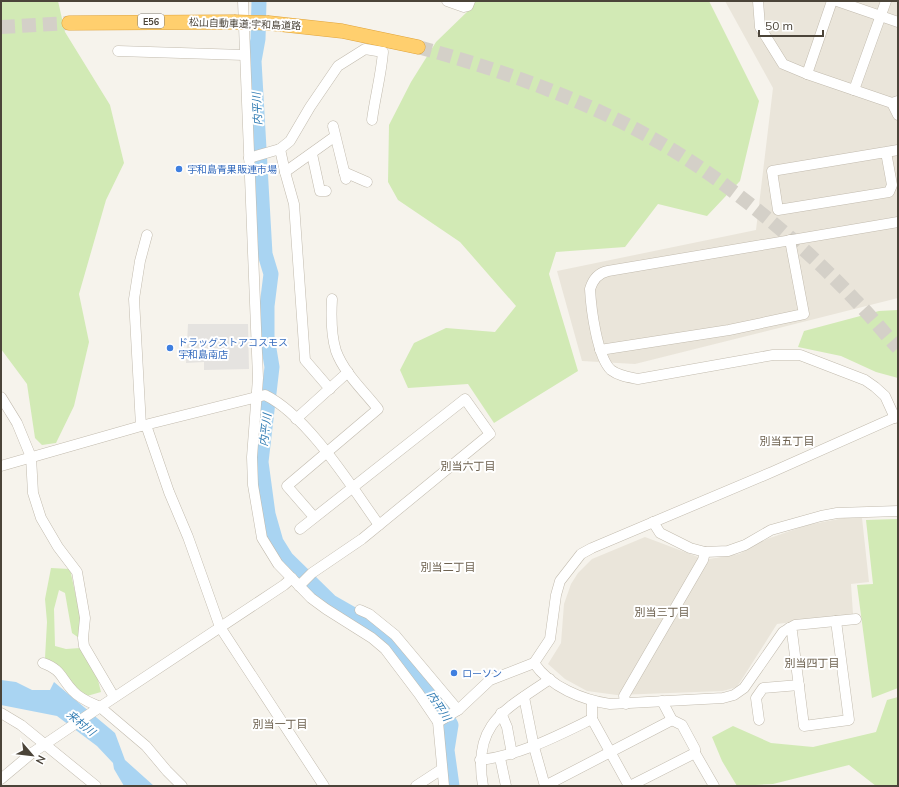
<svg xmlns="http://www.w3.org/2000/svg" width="899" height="787" viewBox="0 0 899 787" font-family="Mulish,'Noto Sans JP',sans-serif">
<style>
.residential{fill:#eae5da}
.green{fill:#d2eab5}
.parking{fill:#e5e3e0}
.water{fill:#a9d4f2}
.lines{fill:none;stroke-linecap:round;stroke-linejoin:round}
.river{stroke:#a9d4f2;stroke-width:15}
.highway-tunnel{stroke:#d4d0c8;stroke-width:14;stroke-dasharray:14 7;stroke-linecap:butt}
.minor-casing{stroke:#c2bbae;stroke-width:11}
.highway-casing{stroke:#e0a43c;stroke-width:15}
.minor{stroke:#fff;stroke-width:10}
.highway{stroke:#ffcf6e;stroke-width:14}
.highway-bridge-casing{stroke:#e0a43c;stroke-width:15;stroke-linecap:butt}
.highway-bridge{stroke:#ffcf6e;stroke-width:14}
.shop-dot{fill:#3f7fe0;stroke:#fff;stroke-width:1.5}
.labels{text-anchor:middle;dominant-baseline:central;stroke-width:4;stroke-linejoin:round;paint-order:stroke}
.shield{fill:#fff;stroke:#817c74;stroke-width:1}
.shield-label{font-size:9px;font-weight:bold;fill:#4b4439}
.street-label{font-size:10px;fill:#4b4439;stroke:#fff}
.shop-label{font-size:10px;fill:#366cbe;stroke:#fff;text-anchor:start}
.water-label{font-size:11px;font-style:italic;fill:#2e7ab2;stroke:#fff}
.neighbourhood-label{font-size:11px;fill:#6e6250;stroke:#fff}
</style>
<rect width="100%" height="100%" fill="#f6f3ec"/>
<g class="residential">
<path d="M725,1h173v297l-263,66 -53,-3 -25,-90 199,-41 17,-142z"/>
<path d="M844,518h18l7,64 -18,2 2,30 -76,10 -40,63 -14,4 -106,4 -30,-4 -22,-12 -17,-15 13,-21 3,-39 7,-20 7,-11 14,-14 53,-22 53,20 11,2 30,-5 28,-15 40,-14z"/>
</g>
<g class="green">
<path d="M1,1h57l7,31 45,73 14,58 -18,37 -27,94 10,48 -15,64 -18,37 -14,2 -7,-7 -8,-54 -26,-35z"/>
<path d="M474,1h235l50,100 -19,80 -33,35 -49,-12 -33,43 -69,5 -7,22 29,97 -84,52 -26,-39 -60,4 -8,-18 14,-27 32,-15 49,4 21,-26 -56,-64 -62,-42 -10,-18 1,-57 22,-43 25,-40 34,-33z"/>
<path d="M898,310v68l-22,-6 -35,-16 -43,-9 6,-16 75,-20z"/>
<path d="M898,519v169l-26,10 -15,-113 16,-1 -7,-64z"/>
<path d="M51,568l19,1 11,51 -2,18 -7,-5 -7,-40 -6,-3 -5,19 1,37 11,3 14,-1 16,24 5,20 -14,4 -10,-5 -18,-23 -14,-10 2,-36 -2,-23z"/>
<path d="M898,697v89h-22l-27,-21 -76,19 -36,2 -15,-25 -10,-24 21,-11 38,17 42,4 63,-15 11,-32z"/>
</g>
<path class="parking" d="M188,324h60l1,45 -45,1v-8l-18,1z"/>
<path class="water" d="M1,680l15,2 16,8h18l4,-8 61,51 10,27 29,26h-30l-10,-17 -1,-6 -16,-17 -40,-30 -56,-11z"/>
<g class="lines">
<path class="river" d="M259,1l-1,38 -4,22 11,193 6,20 -4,32v31l5,30 -11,95 7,52 8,28 10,16 45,44 42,24 18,16 47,60 13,23 -4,25 5,36"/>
<g class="highway-tunnel">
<path d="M1,27l68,-4"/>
<path d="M418,47c110,30 220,72 312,142 44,33 88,71 126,112 15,15 28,32 42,47"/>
</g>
<defs>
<g id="minor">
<path d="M243,1l15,377 -6,79 1,28 9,53 16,26 33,34 15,11 46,29 13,11 34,45 19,28 6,64"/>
<path d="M447,1l17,6 4,-1 2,-5"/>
<path d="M758,1l2,26 23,37 24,10 85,29 6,-2"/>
<path d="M837,1l61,21"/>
<path d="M118,51l126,4"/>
<path d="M807,74l25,-73"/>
<path d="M854,90l32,-89"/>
<path d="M892,103l6,12"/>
<path d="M333,126l13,53"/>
<path d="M280,149l10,-8 20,-34 28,-41 27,-17 18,3c-2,24 -8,45 -11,68"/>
<path d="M886,152l6,33 -3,7 -111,18 -6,-39 126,-21"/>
<path d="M312,154l8,37h6"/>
<path d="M249,158l31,-9 5,23"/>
<path d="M344,172l23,10"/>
<path d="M600,350l129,-20 75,-16 -14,-74"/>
<path d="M330,389l-25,-29 -11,-156 -9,-32 49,-35"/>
<path d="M1,397l16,26 14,34 2,36 8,25 17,29 19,25 8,46 -2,20 1,8 30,51"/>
<path d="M895,418l-10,-22 -10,-9 -10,-7 -65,-25h-27l-135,24c-10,-2 -19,-3 -27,-9 -14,-13 -20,-62 -21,-81 3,-10 8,-16 18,-18l290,-49"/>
<path d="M296,419l52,-47"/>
<path d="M146,425l23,67 19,45 32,90 104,159"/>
<path d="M141,426l-7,-127 6,-38 7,-26"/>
<path d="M1,466l140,-40 124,-31c43,21 86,91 114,130"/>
<path d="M314,517l-27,-31 91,-77c-14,-18 -34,-36 -42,-58 -5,-16 -5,-35 -4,-52"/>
<path d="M653,522l7,11 30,15 15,4 23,-1 17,-6 26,-15 50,-14 16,-3 61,-2"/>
<path d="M299,586l13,-13 50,-34 128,-105 -25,-35 -165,130"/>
<path d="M360,610l9,4 26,21 63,75"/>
<path d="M789,628l3,4 12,94 45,-6 -13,-99"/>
<path d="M43,663c19,7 17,14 30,28 7,8 18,12 27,16l184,-122 8,-7"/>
<path d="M534,663c16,24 49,37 76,41l113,-6 11,-3 10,-7 39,-56 12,-7 61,-6"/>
<path d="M524,697l10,50 11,39 127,-66"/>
<path d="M592,701v18l37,67"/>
<path d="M662,701l10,19 10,5 13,24v4l19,33"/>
<path d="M626,704l-2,-8 79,-136 2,-8"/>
<path d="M1,713l20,12 75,61"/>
<path d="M501,713l6,14 5,27"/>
<path d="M759,720l-3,-22 7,-10 36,-3"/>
<path d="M438,722l20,-12 32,-30 44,-17 16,-24 6,-44 4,-14 21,-27 11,-6 180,-76 126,-56"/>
<path d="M500,758l6,28"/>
<path d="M480,760c41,-5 75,-23 112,-41"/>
<path d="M1,779l31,-26 68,-46 46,39 21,25 15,15"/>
<path d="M416,786l26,-17"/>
<path d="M483,786c-11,-63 22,-76 67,-107"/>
<path d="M630,786l65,-33"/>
</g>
<g id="highway">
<path d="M69,23l165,-1"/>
<path d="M269,23l73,8 76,16"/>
</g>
</defs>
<use href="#minor" class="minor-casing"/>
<use href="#highway" class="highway-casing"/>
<use href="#minor" class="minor"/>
<use href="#highway" class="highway"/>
<defs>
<path id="highway-bridge" d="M234,22l35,1"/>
</defs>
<use href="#highway-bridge" class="highway-bridge-casing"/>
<use href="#highway-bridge" class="highway-bridge"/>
</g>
<g class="shop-dot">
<circle cx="179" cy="169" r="4"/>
<circle cx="170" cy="348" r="4"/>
<circle cx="454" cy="673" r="4"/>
</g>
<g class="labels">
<rect class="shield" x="138" y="14" width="26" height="14" rx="3"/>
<g class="shield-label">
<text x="151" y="21">E56</text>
</g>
<g class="street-label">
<text transform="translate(245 24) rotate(2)">松山自動車道;宇和島道路</text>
</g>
<g class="shop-label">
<text x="187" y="169">宇和島青果販連市場</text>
<text x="178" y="342">ドラッグストアコスモス<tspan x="178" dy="12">宇和島南店</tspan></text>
<text x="462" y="673">ローソン</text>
</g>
<g class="water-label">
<text transform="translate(257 109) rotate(-93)">内平川</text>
<text transform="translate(265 430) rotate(-83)">内平川</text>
<text transform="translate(439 706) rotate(57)">内平川</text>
<text transform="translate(81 723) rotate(39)">来村川</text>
</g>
<g class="neighbourhood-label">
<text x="787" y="441">別当五丁目</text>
<text x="468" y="466">別当六丁目</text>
<text x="448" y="567">別当二丁目</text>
<text x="662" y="612">別当三丁目</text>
<text x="812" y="663">別当四丁目</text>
<text x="280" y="724">別当一丁目</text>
</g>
</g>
<rect width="899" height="787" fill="none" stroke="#4b4439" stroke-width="4"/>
<g transform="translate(32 755) rotate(118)" stroke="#ffffff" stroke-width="3" paint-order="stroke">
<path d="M0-3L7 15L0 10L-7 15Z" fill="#4b4439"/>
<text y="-6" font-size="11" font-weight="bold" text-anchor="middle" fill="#4b4439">N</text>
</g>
<path d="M759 30v6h64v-6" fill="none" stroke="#4b4439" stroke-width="2"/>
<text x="765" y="30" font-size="12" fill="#4b4439" stroke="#ffffff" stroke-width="3" paint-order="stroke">50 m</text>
</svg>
